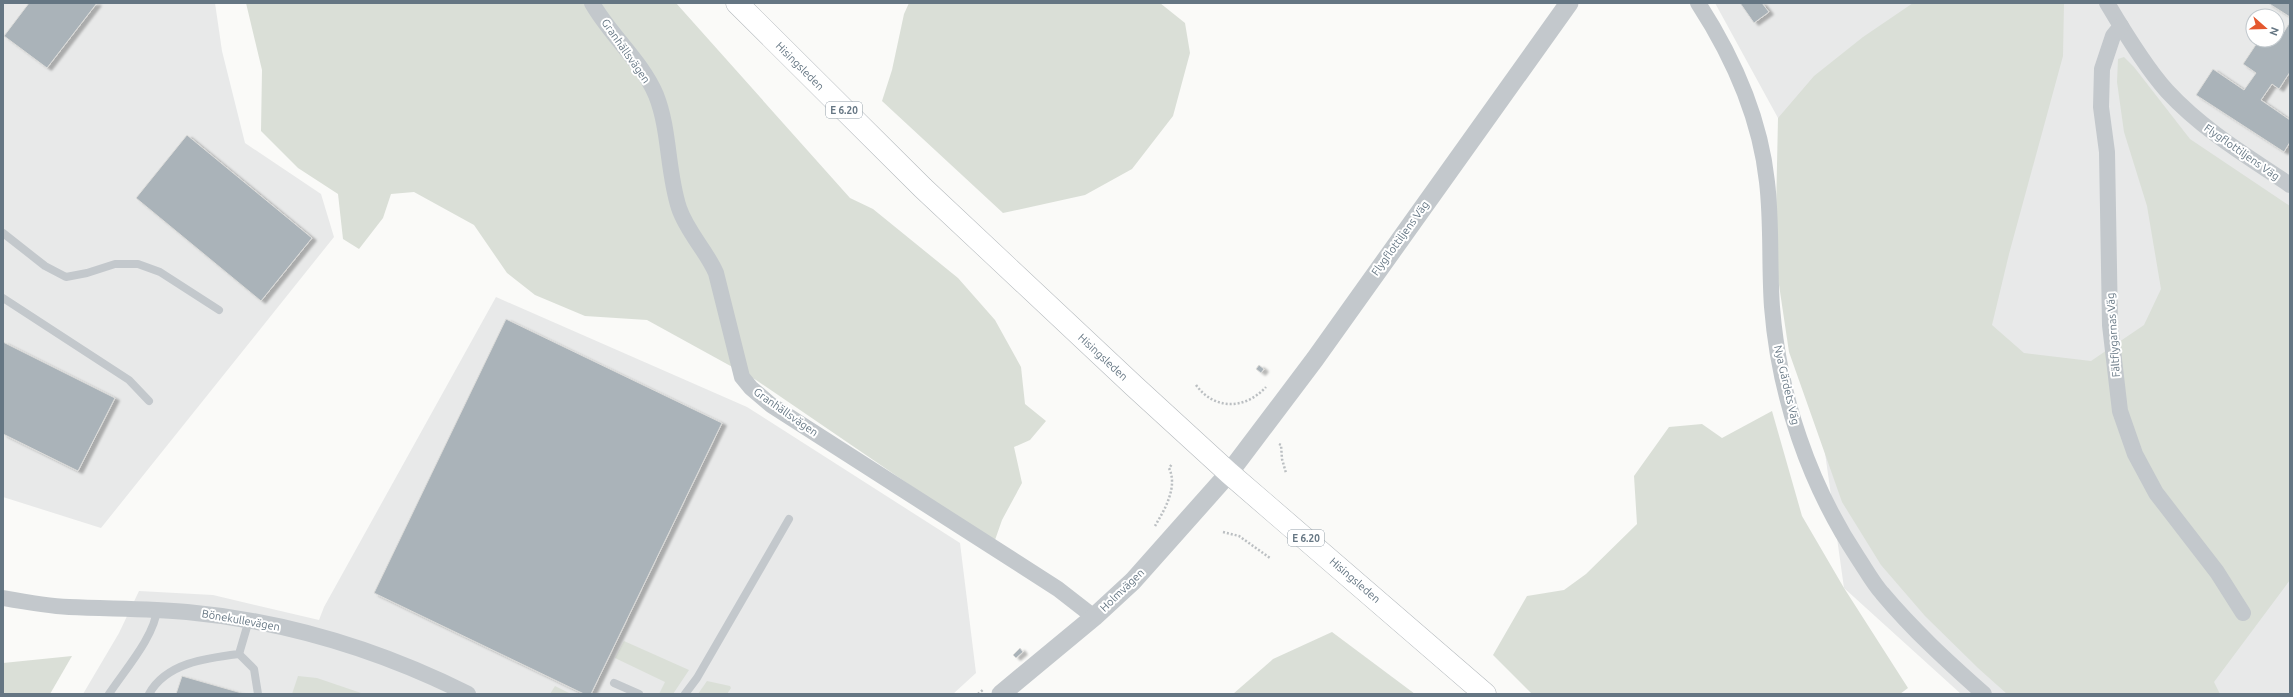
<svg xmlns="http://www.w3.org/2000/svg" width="2293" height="697" viewBox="0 0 2293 697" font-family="Ubuntu,sans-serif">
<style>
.built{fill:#e8e9e9;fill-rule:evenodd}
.green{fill:#dadfd7}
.building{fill:#aab3b9;stroke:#dcdcda;filter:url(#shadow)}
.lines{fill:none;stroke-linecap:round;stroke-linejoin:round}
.trunk-casing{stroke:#b4b9bd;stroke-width:23}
.path{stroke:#bbbfc2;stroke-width:2.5;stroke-dasharray:2 2;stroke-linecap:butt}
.service{stroke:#c3c8cc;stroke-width:8}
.minor{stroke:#c3c8cc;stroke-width:16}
.tertiary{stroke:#c3c8cc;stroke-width:19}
.trunk{stroke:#fff;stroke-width:22}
.labels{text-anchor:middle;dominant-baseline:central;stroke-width:4;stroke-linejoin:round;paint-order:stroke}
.shield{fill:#fff;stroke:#939fa8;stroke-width:1}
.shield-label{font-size:10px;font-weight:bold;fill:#657683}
.street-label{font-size:11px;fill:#657683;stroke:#fff}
</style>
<defs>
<filter id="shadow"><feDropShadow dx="4.5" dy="2.5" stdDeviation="1" flood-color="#0004"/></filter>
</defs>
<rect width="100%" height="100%" fill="#fafaf8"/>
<g class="built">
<path d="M3,3h212l7,48 23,92 76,51 13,43 -233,291 -98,-31z"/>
<path d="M1715,3h575v691h-329l-117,-106 -66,-470zM2253,16h24v24h-24z"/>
<path d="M496,297l251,110 213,136 16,130 -23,21h-870l36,-61 20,-42 74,4 106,25 5,-13z"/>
</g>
<g class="green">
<path d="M246,3h430l174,195 23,11 85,69 37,42 26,47 4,37 21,17 -16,19 -16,7 8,36 -20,37 -7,20 -31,-18 -208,-142 -109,-60 -62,-4 -50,-21 -28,-22 -33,-48 -60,-33 -23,2 -8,24 -24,31 -16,-10 -5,-45 -40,-26 -37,-37 1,-61z"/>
<path d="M909,3h251l25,20 5,30 -17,63 -41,53 -47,26 -82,18 -121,-112 10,-31 12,-56z"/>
<path d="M1913,3h151l-1,53 -54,198 -17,71 32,28 67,8 53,-36 17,-36 -14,-83 -23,-74 -7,-50 1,-23 6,-2 10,10 56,72 100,67v374l-76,102 6,12h-213l-29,-26 -53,-52 -44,-51 -39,-63 -53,-150 -14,-94 3,-140 36,-42 49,-39z"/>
<path d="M1772,411l30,105 42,72 64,100 -8,6h-368l-39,-39 34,-59 37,-6 22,-16 51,-50 -3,-48 35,-49 33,-3 20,14z"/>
<path d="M1332,632l83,62h-182l40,-35z"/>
<path d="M624,641l65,29 -16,24h-14l6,-12 -50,-24z"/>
<path d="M72,656l-22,38h-47v-31z"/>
<path d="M298,676l19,2 47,16h-72z"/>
<path d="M707,681l23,5 1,2 -4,6h-29z"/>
<path d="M555,686l16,8h-21z"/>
</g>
<g class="building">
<path d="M29,3h68l-50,65 -43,-32z"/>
<path d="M1740,3h22l7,9 -15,11z"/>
<path d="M2268,3h22v14z"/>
<path d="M2290,22v50l-11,17 -7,-5 -11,16 29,20v22l-6,10 -88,-57 17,-26 31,21 12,-17 -13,-9 16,-24h18v-8l5,3z"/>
<path d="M187,135l125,103 -51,63 -125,-103z"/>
<path d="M506,319l216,104 -131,271h-7l-210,-101z"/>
<path d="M3,342l112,56 -37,73 -75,-37z"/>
<path d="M1259,365l5,4 -3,4 -5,-4z"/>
<path d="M1020,648l3,4 -7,6 -3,-3z"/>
<path d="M182,676l63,18h-69z"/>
</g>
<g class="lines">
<defs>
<path id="trunk" d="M737,3l186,185 211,198 95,87 256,221"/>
</defs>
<use href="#trunk" class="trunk-casing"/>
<g class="path">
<path d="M1196,385c18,25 49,25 70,2"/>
<path d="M1279,444l2,1 1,14 4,14"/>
<path d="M1155,526c10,-17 23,-39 14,-58l3,-4"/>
<path d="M1223,532l16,4 31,22"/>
<path d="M978,694l6,-5"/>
</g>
<g class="service">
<path d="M3,233l42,33 21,11 21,-4 28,-9h23l22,8 59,38"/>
<path d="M3,298l126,82 20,21"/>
<path d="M239,654l15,15 4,25"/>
<path d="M614,683l25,11"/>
<path d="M109,694c15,-23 46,-58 48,-85"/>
<path d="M149,694c17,-31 57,-36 90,-40l10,-34"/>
<path d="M685,694l12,-16 92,-159"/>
</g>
<g class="minor">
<path d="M592,3c18,32 49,57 64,92 14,35 11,76 23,113 8,24 27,42 37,65l26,104 9,11 20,17 287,184 36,28"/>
<path d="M1698,3c35,54 62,114 69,179 5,42 2,83 5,125 7,89 37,177 86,251 8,12 15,25 24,35 31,37 66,69 102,101"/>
<path d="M2107,3c16,27 39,65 60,88 36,39 80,65 123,94"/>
<path d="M2121,26l-8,10 -11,33 -1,38 6,45 3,173 10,86 15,43 21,39 61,79 26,41"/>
<path d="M3,598c22,4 44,8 66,9 40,2 79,1 118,5 98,9 193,38 281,82"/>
</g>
<path class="tertiary" d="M1001,694l93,-77 39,-36 96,-108 86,-114 254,-356"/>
<use href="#trunk" class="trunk"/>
</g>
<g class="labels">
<g class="shield">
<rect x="826" y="102" width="36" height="16" rx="3"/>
<rect x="1288" y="530" width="36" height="16" rx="3"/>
</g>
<g class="shield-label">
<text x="844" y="110">E 6.20</text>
<text x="1306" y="538">E 6.20</text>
</g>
<g class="street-label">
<text transform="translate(626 51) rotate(55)">Granhällsvägen</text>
<text transform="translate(800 66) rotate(45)">Hisingsleden</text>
<text transform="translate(2242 152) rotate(35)">Flygflottiljens Väg</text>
<text transform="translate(1400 238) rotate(-54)">Flygflottiljens Väg</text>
<text transform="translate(2113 335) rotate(-94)">Fältflygarnas Väg</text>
<text transform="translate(1103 357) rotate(43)">Hisingsleden</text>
<text transform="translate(1787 385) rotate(77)">Nya Gärdets Väg</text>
<text transform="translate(786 412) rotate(35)">Granhällsvägen</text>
<text transform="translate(1355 580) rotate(41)">Hisingsleden</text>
<text transform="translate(1122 590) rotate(-44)">Holmvägen</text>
<text transform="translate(241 620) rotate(10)">Bönekullevägen</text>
</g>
</g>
<rect width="2293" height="697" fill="none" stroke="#657683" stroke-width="8"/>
<g transform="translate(2265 28) rotate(110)"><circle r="19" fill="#ffffff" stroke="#c1c8cd"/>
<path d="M0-3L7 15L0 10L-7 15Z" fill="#e4572e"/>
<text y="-6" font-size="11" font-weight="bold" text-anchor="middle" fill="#657683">N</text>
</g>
</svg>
